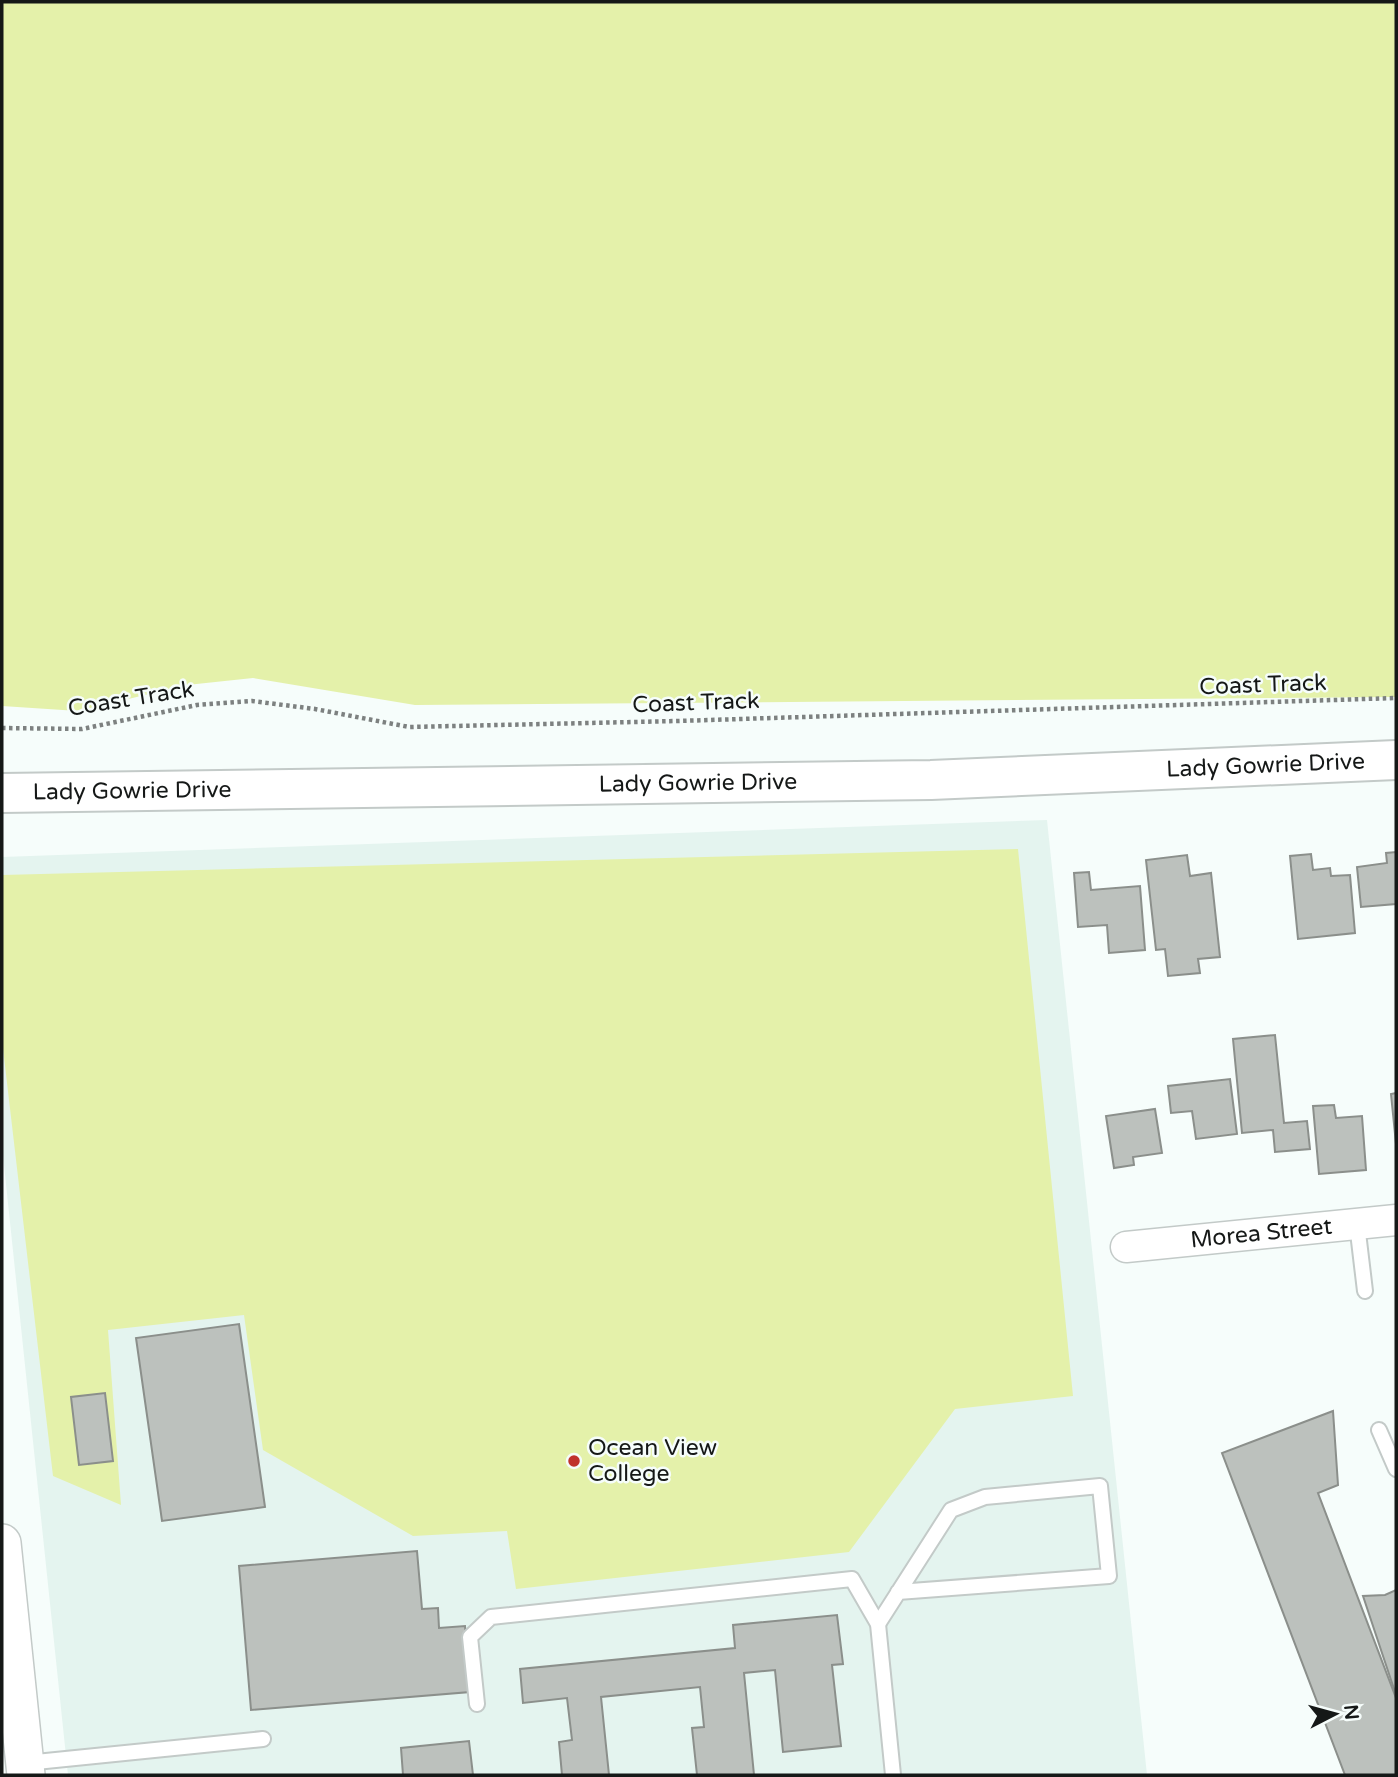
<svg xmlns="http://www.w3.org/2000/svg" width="1398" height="1777" viewBox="0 0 1398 1777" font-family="'Varela Round',sans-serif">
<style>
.built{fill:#e4f4ef}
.green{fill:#e4f1aa}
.building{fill:#bcc1bd;stroke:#8b8f8b;stroke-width:2}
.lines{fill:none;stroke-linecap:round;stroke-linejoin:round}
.service-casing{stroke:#c3cac8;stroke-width:18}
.minor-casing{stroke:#c3cac8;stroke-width:33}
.tertiary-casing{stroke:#c3cac8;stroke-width:40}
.secondary-casing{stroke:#c3cac8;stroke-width:42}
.path{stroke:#7d8180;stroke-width:4.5;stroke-dasharray:3.5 3.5;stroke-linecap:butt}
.service{stroke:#fff;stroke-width:14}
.minor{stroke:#fff;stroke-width:30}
.tertiary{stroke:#fff;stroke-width:37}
.secondary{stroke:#fff;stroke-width:38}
.poi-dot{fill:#c0322c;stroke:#f6fdfb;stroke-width:2.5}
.labels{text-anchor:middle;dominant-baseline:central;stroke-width:5;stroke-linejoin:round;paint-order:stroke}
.street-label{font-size:23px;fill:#151817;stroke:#f6fdfb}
.poi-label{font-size:23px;fill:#151817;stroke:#f6fdfb;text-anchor:start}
</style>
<rect width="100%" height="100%" fill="#f6fdfb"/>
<path class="built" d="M1047,820l100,955h-1079l-66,-629v-289z"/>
<g class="green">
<path d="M2,2h1394v695l-981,8 -162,-27 -66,7 -109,26 -76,-5z"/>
<path d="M1018,849l55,547 -118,13 -106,143 -333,37 -9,-58 -94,5 -150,-86 -19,-135 -136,15 13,175 -68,-29 -51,-436v-165z"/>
</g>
<g class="building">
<path d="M1396,852v52l-35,3 -4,-40 30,-4 -1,-10z"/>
<path d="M1311,854l2,16 17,-2 1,8 19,-1 5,58 -57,6 -8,-83z"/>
<path d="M1187,855l3,21 21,-3 9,84 -22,2 2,14 -32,3 -3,-27 -9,1 -10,-90z"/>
<path d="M1089,872l2,18 49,-4 5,64 -36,3 -2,-28 -29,2 -4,-54z"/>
<path d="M1275,1035l9,88 23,-2 3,28 -35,3 -2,-22 -31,3 -9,-94z"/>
<path d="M1230,1079l7,55 -41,5 -4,-28 -21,2 -3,-27z"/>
<path d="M1396,1093v51l-5,-50z"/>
<path d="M1334,1105l2,13 26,-2 4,54 -47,4 -6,-68z"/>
<path d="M1155,1109l7,44 -29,4 1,8 -20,3 -8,-52z"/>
<path d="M239,1324l26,183 -103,14 -26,-183z"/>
<path d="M105,1393l8,68 -34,4 -8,-68z"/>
<path d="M1333,1411l5,74 -20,8 78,205v77h-51l-123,-322z"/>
<path d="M417,1551l5,58 16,-1 1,20 26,-2 5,66 -219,18 -12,-144z"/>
<path d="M1396,1590v105l-33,-99 22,-1z"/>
<path d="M837,1615l6,49 -11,1 9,81 -58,6 -8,-82 -31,3 10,102h-57l-5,-47 12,-1 -4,-40 -99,10 8,78h-47l-3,-33 13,-2 -5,-42 -44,5 -3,-34 215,-21 -2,-23z"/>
<path d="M469,1741l4,34h-70l-2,-27z"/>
</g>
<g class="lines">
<defs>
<g id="service">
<path d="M1357,1224l8,67"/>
<path d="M1379,1430l17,39"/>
<path d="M878,1624l73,-114 34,-13 115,-11 9,90 -211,16"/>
<path d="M477,1704l-7,-67 21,-20 361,-38 26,45 15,151"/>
<path d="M26,1763l237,-24"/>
</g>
<g id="minor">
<path id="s1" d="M1126,1247l270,-27"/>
</g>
<path id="tertiary" d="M2,1543l24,232"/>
<g id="secondary">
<path id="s2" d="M2,793l929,-13 465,-20"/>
</g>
</defs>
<use href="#service" class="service-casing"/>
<use href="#minor" class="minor-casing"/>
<use href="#tertiary" class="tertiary-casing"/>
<use href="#secondary" class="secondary-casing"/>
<path class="path" d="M2,728l80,1 115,-24 55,-4 63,8 94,18 269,-6 718,-23"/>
<use href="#service" class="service"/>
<use href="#minor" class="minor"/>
<use href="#tertiary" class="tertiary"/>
<use href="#secondary" class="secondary"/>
</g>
<circle class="poi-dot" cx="574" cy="1461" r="7"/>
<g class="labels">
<g class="street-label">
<text transform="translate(1263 685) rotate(-2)">Coast Track</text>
<text transform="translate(131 699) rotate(-9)">Coast Track</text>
<text transform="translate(696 703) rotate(-2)">Coast Track</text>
<text stroke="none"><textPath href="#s2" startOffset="1264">Lady Gowrie Drive</textPath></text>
<text stroke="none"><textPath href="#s2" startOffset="696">Lady Gowrie Drive</textPath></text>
<text stroke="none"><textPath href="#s2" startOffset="130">Lady Gowrie Drive</textPath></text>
<text stroke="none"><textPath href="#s1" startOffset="136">Morea Street</textPath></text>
</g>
<g class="poi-label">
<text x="588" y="1448">Ocean View<tspan x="588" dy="26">College</tspan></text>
</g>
</g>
<rect width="1398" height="1777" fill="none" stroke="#151817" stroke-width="7"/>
<g transform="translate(1335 1714) rotate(84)" stroke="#f6fdfb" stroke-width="5" paint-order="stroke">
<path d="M0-5L12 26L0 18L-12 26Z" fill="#151817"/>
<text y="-10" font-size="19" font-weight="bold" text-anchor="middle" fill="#151817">N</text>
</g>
</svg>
